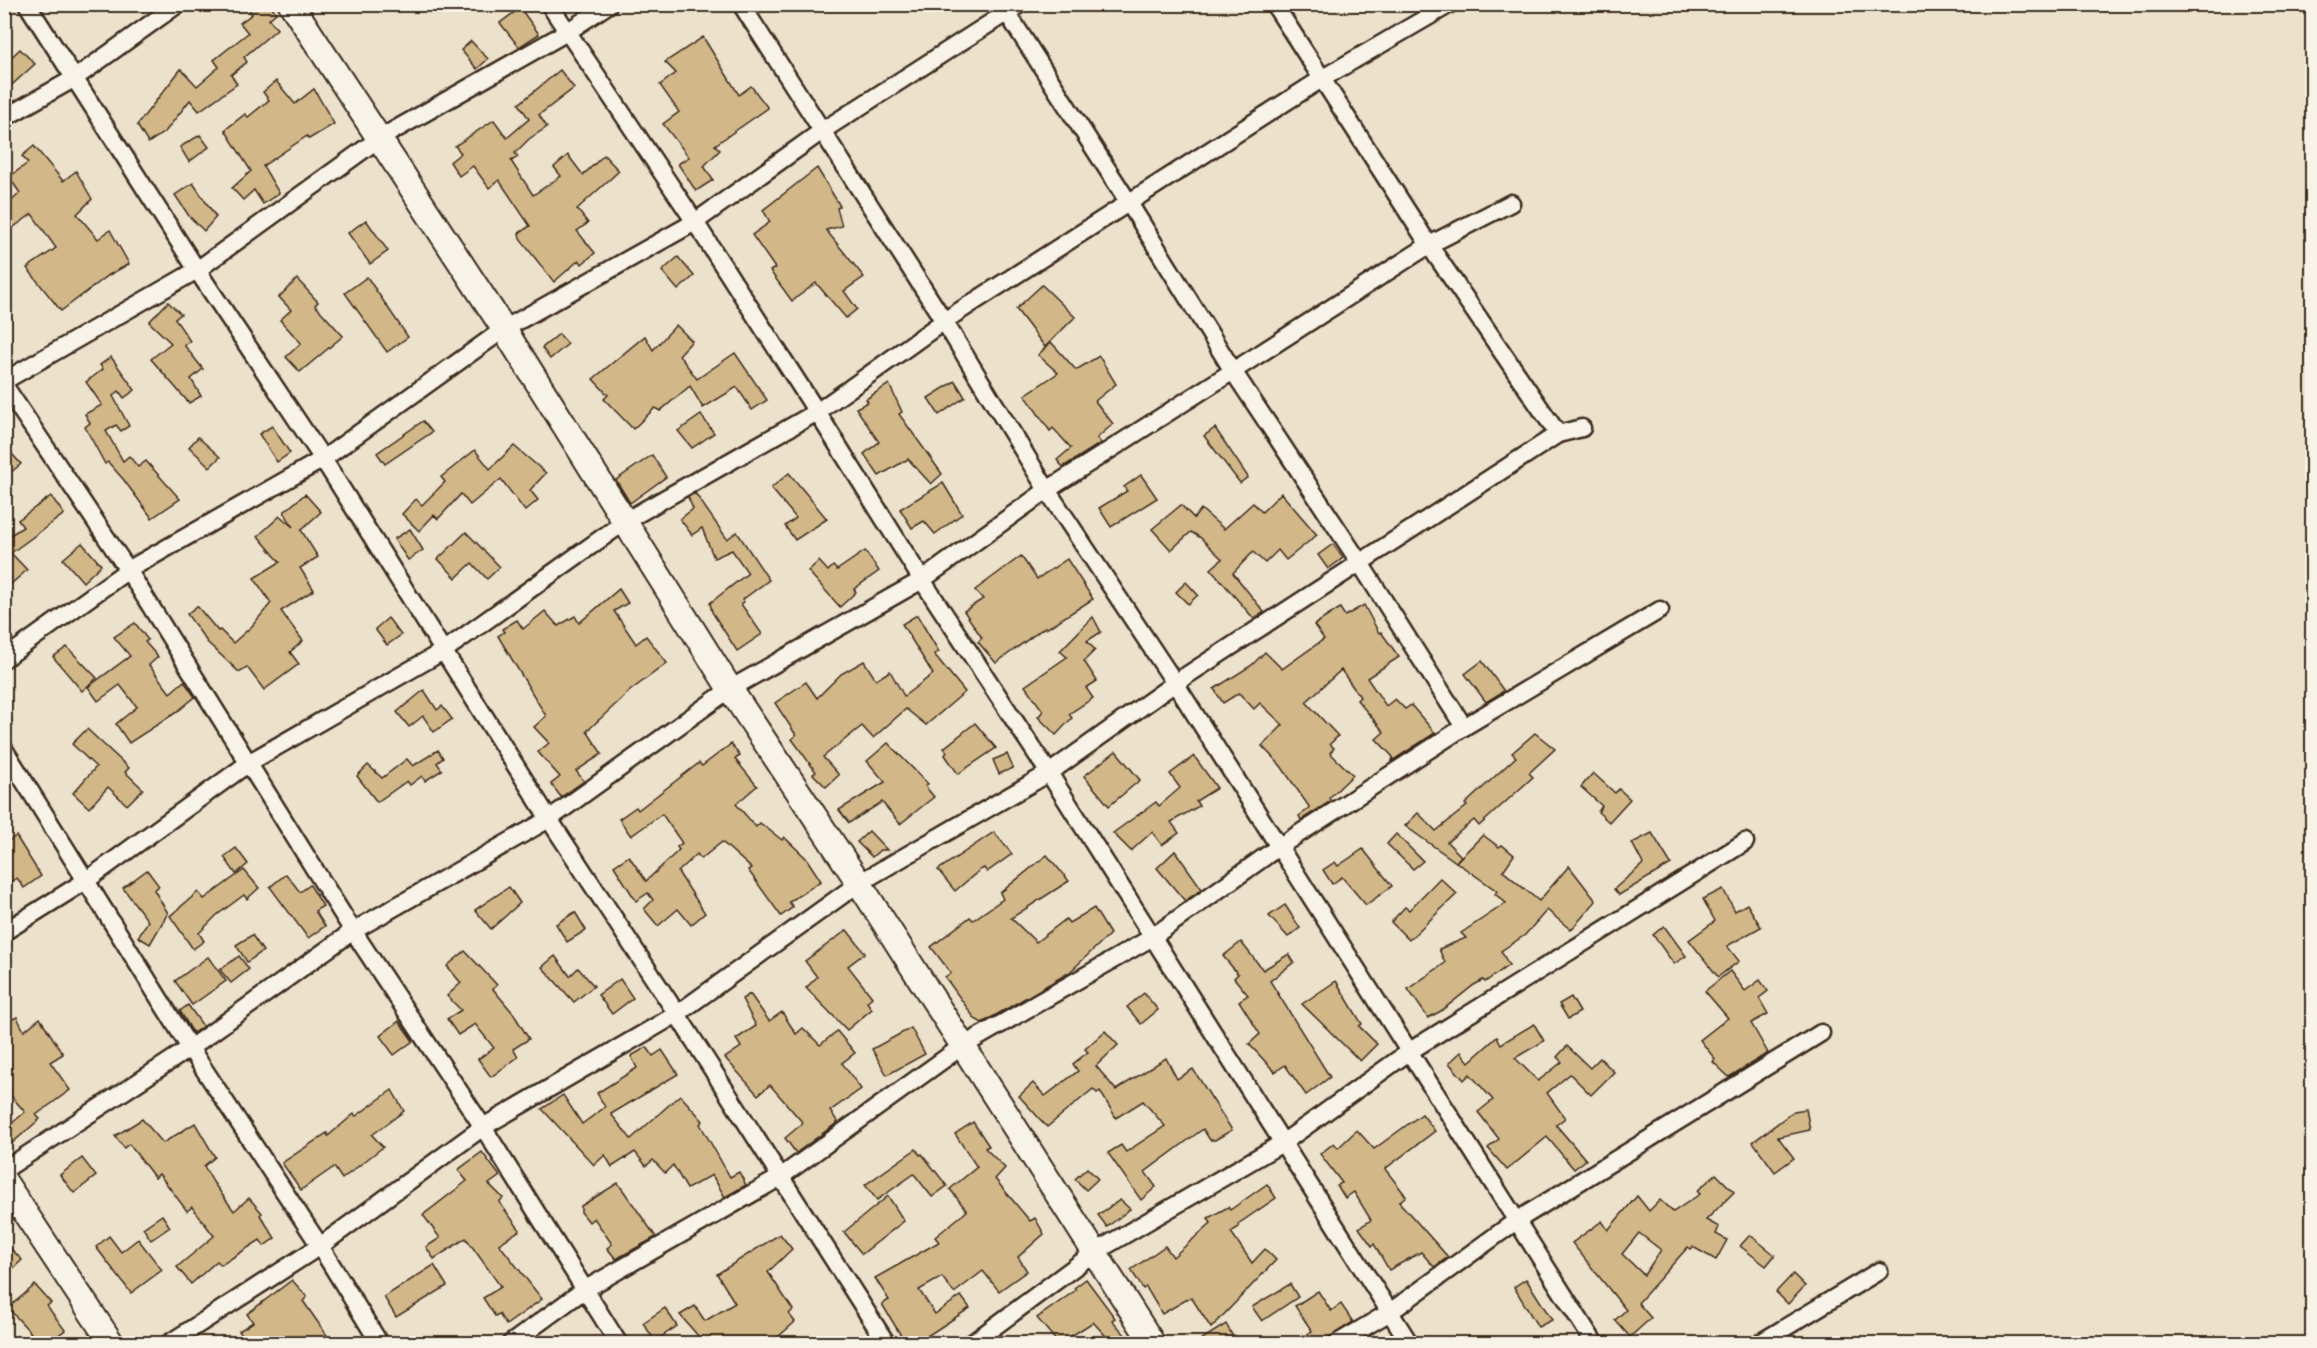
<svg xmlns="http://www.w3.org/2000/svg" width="2317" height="1348" viewBox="0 0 2317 1348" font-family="Sriracha,sans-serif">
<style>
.building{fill:#d2b788;stroke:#3b2a1e;stroke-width:1.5;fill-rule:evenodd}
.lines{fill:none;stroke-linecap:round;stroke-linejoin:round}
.street-casing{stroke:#3b2a1e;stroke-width:21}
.secondary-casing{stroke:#3b2a1e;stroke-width:28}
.street{stroke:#f7f3e8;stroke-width:16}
.secondary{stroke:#f7f3e8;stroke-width:24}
</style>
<rect width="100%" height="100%" fill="#ece1cb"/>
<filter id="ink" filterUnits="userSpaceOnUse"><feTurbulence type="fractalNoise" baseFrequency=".0167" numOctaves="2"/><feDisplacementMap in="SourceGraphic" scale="12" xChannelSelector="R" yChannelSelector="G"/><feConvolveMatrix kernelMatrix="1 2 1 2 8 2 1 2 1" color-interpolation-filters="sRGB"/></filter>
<g filter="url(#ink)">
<g class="building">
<path d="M245,4h25l6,9 -7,6 8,10 -33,28 3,5 -16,13 6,9 -38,27 -9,-11 -25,32 -17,11 -11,-18 44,-56 16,17 22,-19 -5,-7 34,-27 -8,-10 12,-9z"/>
<path d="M520,8l19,26 -20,13 -19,-24z"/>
<path d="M703,37l36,58 12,-9 17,22 -53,37 5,5 -16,16 9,14 -17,11 -18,-27 11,-7 -26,-33 16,-12 -19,-27 16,-12 -11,-11z"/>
<path d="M471,41l17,18 -11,10 -16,-19z"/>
<path d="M20,49l15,15 -31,28v-28z"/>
<path d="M560,70l14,18 -35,27 8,12 -18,12 -14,14 3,4 -7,4 22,34 28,-19 -7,-9 14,-12 15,20 21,-20 15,16 -42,38 11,14 -11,8 18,22 -13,11 -3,-4 -25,22 -34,-43 -1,-6 11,-7 -31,-46 -10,8 -16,-22 -14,10 -9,-14 11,-9 -6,-7 39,-26 13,18 22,-19 -10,-15z"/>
<path d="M276,81l19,23 19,-15 20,35 -25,15 -2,-3 -44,30 16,27 -16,11 -9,-14 -11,10 -11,-12 19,-17 -26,-41 20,-16 3,3 21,-17 -6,-8z"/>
<path d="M200,135l9,12 -20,15 -9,-15z"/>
<path d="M34,146l29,35 13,-10 16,28 -15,15 21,25 12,-9 19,34 -20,11 -48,36 -34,-43 29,-20 -24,-34 -28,20v-26l16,-15 -11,-16 19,-14 -6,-7z"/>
<path d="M817,168l23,38 -3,2 5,18 -16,4 38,47 -20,14 13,18 -11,9 -30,-35 -24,18 -22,-30 5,-3 -23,-33 18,-13 -7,-12z"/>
<path d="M193,183l23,34 -12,14 -15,-15 -14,-21z"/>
<path d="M366,220l22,31 -18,13 -22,-31z"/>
<path d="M678,257l16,19 -16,14 -16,-19z"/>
<path d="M367,277l41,60 -21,15 -42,-59z"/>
<path d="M297,279l21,23 -3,3 28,31 -43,36 -14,-15 15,-14 -21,-23 11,-10 -12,-13z"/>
<path d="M1042,285l33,32 -30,30 -29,-38z"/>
<path d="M168,302l13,12 -6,5 15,22 -6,4 19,24 -12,10 10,17 -12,7 -38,-44 20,-16 -22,-21z"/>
<path d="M676,325l16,16 -13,14 18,24 38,-26 32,47 -15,10 -15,-23 -34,21 -13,-22 -30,25 -5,-3 -22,21 -29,-30 4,-4 -15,-16 52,-43 8,14z"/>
<path d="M559,334l9,10 -18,15 -8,-11z"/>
<path d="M1051,342l25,28 23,-14 17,28 -21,17 18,23 -16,14 4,5 -38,24 -6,-7 14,-12 -18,-20 -3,3 -25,-36 33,-22 -20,-18z"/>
<path d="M111,357l24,33 -11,8 -5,-7 -6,5 16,30 -8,5 -5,-6 -10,6 17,30 6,-5 9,11 8,-6 34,38 -28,19 -29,-39 -15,-17 -3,2 -20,-37 5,-4 -5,-9 17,-9 -16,-23 17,-13 -3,-4z"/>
<path d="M955,381l10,16 -26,18 -11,-17z"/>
<path d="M889,384l13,28 -3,2 43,60 -11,10 -23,-25 -29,17 -15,-22 15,-12 -23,-34 12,-6 -2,-3z"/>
<path d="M701,415l13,18 -22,15 -14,-17z"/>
<path d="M423,421l9,11 -47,32 -8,-11z"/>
<path d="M272,426l18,27 -13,9 -18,-28z"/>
<path d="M1215,428l33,49 -8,6 -36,-47z"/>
<path d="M198,437l22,20 -10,10 -21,-20z"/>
<path d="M4,445l17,19 -17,14z"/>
<path d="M514,446l32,27 -16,17 8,10 -13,11 -24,-32 -31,26 -9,-11 -23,25 -4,-4 -15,16 -17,-17 14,-15 6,6 23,-23 -4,-5 34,-27 15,19z"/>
<path d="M652,455l14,22 -36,26 -14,-23z"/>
<path d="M789,473l38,46 -32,21 -10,-14 11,-8 -25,-30z"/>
<path d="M1141,475l16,23 -46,29 -12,-19 28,-17 -3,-4z"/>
<path d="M943,483l19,31 -27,20 -11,-13 -12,7 -12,-19z"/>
<path d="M695,493l32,46 10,-7 32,48 -27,20 2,2 -3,2 21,30 -25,17 -25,-39 -2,-9 38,-30 -16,-23 -18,8 -12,-30 -10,7 -12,-16 13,-10 -5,-12z"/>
<path d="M1281,493l36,42 -31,25 -8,-10 -13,13 -12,-11 -20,21 31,39 -10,7 -43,-50 11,-10 -21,-21 -10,-6 -20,18 -19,-21 29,-24 13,13 7,-9 23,20 29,-26 9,9z"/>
<path d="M305,494l16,18 -20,18 17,27 -18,11 14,22 -33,21 22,30 -13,11 9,12 -35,26 -17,-23 -8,5 -32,-30 -20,-28 10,-8 21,25 2,-1 13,13 19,-17 19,-23 -17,-25 26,-16 -22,-26 22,-20 13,11 -9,-15z"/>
<path d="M51,496l13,18 -53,39 16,17 -23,20v-51l19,-12 -5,-7z"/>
<path d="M410,529l13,21 -15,10 -14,-21z"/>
<path d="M466,532l34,35 -13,12 -15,-16 -16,15 -18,-19z"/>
<path d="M82,543l19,22 -18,17 -20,-23z"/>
<path d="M1333,544l10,14 -15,11 -10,-14z"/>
<path d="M865,551l14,20 -25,18 2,3 -16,15 -32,-36 11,-10 9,10 5,-5 4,4z"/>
<path d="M1021,556l16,23 30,-20 26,40 -47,30 -1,-2 -49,36 -18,-21 4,-4 -18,-27 19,-12 -8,-9z"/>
<path d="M1186,582l12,13 -10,9 -12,-12z"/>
<path d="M619,589l9,14 -14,8 22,33 10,-8 21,27 -36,27 -44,41 15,23 -26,17 8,10 -23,16 -10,-13 9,-7 -22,-25 11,-9 -15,-16 12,-11 -48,-80 6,-4 -2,-3 15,-9 6,9 22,-18 13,15 17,-10 4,7z"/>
<path d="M1364,605l15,28 2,-1 18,25 -32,21 19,28 9,-7 10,10 6,-4 24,28 -43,28 1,-4 -17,-18 8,-7 -27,-32 3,-3 -19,-27 -35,32 32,34 -8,8 4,4 -4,5 23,22 -24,23 2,3 -30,19 -2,-4 11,-8 -29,-42 -19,-20 21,-21 -23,-22 -6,6 -15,-16 -16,10 -9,-14 38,-24 13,-13 17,17 42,-30 -10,-14 26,-17 5,8z"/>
<path d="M917,615l22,37 -5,2 31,38 -39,33 -20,-16 -33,29 -11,-12 -39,31 16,18 -13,12 -13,-13 3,-2 -24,-33 4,-4 -21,-32 31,-21 11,16 24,-24 23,-13 12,19 14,-9 14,25 29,-22 -31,-50z"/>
<path d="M1093,617l8,15 -14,9 8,9 -11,11 13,20 -11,7 7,10 -24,16 3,4 -16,17 -18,-18 5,-6 -18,-25 42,-29 -7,-6z"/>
<path d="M388,618l13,17 -14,10 -12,-16z"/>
<path d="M135,623l13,17 -3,2 13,15 -9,8 21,28 14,-12 11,16 -18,15 -48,31 -13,-19 21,-17 -17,-22 -22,16 -10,-14 42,-31 -16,-19z"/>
<path d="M67,647l30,31 -15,13 -29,-34z"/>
<path d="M1482,661l22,30 -18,11 -21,-28z"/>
<path d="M424,690l13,20 5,-4 10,13 -18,13 -11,-16 -14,11 -12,-15z"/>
<path d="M975,723l21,25 -38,26 -13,-19 2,-3 -3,-4z"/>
<path d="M87,729l42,39 -4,4 18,17 -16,16 -19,-18 -19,21 -16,-15 23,-26 -24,-23z"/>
<path d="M1535,733l20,16 -26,24 4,4 -54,49 -5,-6 -27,22 14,14 -5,6 -51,-36 13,-13 18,18 31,-25 -2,-2 51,-47 -4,-4z"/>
<path d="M888,743l40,41 -3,2 9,11 -34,27 -18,-22 -33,21 -10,-13 46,-28 -18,-21z"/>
<path d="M731,744l9,12 -5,3 22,27 -21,18 20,23 4,-4 22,17 2,-3 22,21 15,23 -32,21 4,5 -12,9 -33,-46 3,-2 -29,-26 -21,17 -4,-5 -19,18 27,41 -14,12 -13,-16 -20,17 -14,-17 9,-9 -5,-7 -12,8 -22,-35 15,-10 17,25 33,-31 -2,-3 5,-4 -20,-29 -31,22 -12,-17 17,-12 2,3 61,-47 3,3z"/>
<path d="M438,750l5,8 -6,5 5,7 -17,11 -3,-5 -12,9 -3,-4 -30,21 -20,-26 11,-11 14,13 25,-19 6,7z"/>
<path d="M1116,751l24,29 -31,26 -25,-30z"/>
<path d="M1007,754l6,14 -14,6 -6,-14z"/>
<path d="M1194,756l23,32 -21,13 3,5 -28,16 8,11 -17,12 -10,-13 -21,19 -18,-18 43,-31 3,4 21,-18 -10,-14z"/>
<path d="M1593,773l22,20 4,-4 11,10 -21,23 -11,-10 4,-6 -21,-19z"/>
<path d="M869,831l18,19h-7l-8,7 -15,-15z"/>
<path d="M994,832l18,22 -25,18 -3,-4 -4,2 -25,21 -17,-21z"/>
<path d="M1652,833l19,31 -52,31 -5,-6 29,-25 -11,-21z"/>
<path d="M1396,834l27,27 -10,8 -26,-25z"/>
<path d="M1483,835l16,12 3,-2 12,10 -11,16 36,30 30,-35 27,35 -25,29 -24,-20 -22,25 -24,16 8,14 -24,17 -2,-2 -9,5 -33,26 -13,7 -20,-29 37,-26 -6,-14 27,-11 -5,-5 45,-30 -11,-9 2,-3 -41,-29z"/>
<path d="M16,836l25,40 -17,12 -7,-10 -13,8v-42z"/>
<path d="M236,848l12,16 -12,10 -12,-17z"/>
<path d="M1363,849l29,37 -26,19 -24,-28 -10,7 -9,-14 12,-8 3,4z"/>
<path d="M1175,851l27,38 -17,12 -28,-33z"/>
<path d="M1047,855l22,26 -58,37 25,24 30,-23 3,4 25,-15 16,26 -40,38 -88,51 -7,-4 -30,-42 6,-4 -20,-26 39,-30 3,3 30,-21 -3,-6z"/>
<path d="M147,870l12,16 -5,4 14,23 -18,31 -12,-7 10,-16 -25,-33z"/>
<path d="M244,870l15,18 -12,11 -3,-4 -27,20 -18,18 5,8 -11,8 -23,-33 28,-24 6,7z"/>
<path d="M286,874l14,18 10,-7 13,21 -8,5 10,15 -17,12 -38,-51z"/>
<path d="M1440,878l17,16 -48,46 -18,-18 14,-15 4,3z"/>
<path d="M509,887l11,16 -29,26 -16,-19z"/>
<path d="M1723,889l12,22 12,-7 14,23 -34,19 12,15 -21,16 -29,-37 26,-19 -12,-22z"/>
<path d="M1285,905l15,23 -12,9 -19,-21z"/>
<path d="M575,912l11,18 -19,12 -11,-18z"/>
<path d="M1664,926l22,30 -12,8 -21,-29z"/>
<path d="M847,930l18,23 -17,13 24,31 -5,5 5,7 -25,21 -41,-42 11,-11 -12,-16z"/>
<path d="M252,935l11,16 -16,11 -11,-17z"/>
<path d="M1241,942l22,28 26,-16 5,8 -24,19 60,96 -24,18 -21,-30 -10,7 -26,-28 11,-10 -21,-33 9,-6 -14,-17 4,-4 -15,-18z"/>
<path d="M465,951l32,34 -4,4 20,24 16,26 -16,10 5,8 -27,20 -13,-18 16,-11 -19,-24 -17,11 -11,-16 14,-9 -14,-14 14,-13 -14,-17z"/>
<path d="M239,956l10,13 -18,14 -11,-13z"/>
<path d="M555,956l15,20 8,-8 16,18 -20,16 -32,-35z"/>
<path d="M208,957l18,24 -34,24 -17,-24z"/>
<path d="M1730,971l15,20 15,-11 8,11 -9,7 9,16 -17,9 17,30 -39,24 -16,-15 2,-3 -15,-19 28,-22 -23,-27z"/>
<path d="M620,979l13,19 -21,16 -14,-19z"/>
<path d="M1336,981l26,43 -3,2 18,18 -17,17 -58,-57z"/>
<path d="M1144,993l14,17 -17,14 -14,-17z"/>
<path d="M750,994l19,27 13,-9 14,22 7,-6 17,17 17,-14 18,22 -13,10 19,26 -31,22 8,11 -42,31 -11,-15 18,-15 -33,-38 -12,10 -33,-37 16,-11 -5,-8 20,-13 -14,-27z"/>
<path d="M1571,997l9,15 -12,7 -9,-15z"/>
<path d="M188,1005l15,21 -10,7 -13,-22z"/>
<path d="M17,1017l7,14 16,-13 23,36 -13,8 20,28 -34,25 4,4 -36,31v-20l21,-18 -21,-24v-65z"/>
<path d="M399,1021l14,20 -19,14 -14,-19z"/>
<path d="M1534,1024l10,17 -29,17 23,23 24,-19 -5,-5 10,-11 23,22 10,-10 14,14 -23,23 -21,-21 -23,19 18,25 -9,7 30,35 -12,9 -27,-32 -40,33 -19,-22 11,-9 -21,-27 15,-12 -23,-26 -6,6 -15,-17 12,-11 8,10 28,-25 4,7z"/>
<path d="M911,1028l14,26 -38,21 -15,-26z"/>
<path d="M1105,1031l13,14 -22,21 20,24 50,-32 11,21 16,-10 39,61 -17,10h-5l-7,-11 -58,43 11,15 -15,13 -33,-47 13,-8 5,7 39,-26 -22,-25 -27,17 -16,-27 -3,2 -4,-4 -46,38 -28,-31 14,-13 12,13 33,-25 -5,-7 15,-12 -3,-3z"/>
<path d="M647,1047l6,9 9,-6 16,24 -67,40 20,25 49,-44 23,26 -3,3 30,53 9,-5 7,13 -21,12 -13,-22 -25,14 -14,-24 -8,8 -12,-13 -7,6 -11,-14 -23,15 -7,-12 -11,10 -52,-56 21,-14 19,29 23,-17 -8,-14 40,-25 -6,-12z"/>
<path d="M392,1090l12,21 -32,24 11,12 -41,32 -8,-12 -33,23 -19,-27 45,-30 1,3 26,-22 2,2z"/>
<path d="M1806,1109l4,21 -32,7 16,21 -19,14 -22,-30 41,-31z"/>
<path d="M1422,1114l13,17 -50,38 21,27 -7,6 49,55 -14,10 -13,-15 -32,18 -15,-26 -2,2 -13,-18 12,-8 -17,-28 -9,6 -8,-13 5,-2 -22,-29 14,-11 4,5 19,-18 17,19z"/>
<path d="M142,1119l21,24 32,-20 20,34 -11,9 9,16 21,29 15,-13 13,15 -2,2 15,23 -11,8 -4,-6 -39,25 -4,-4 -26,23 -14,-17 37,-31 -22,-29 -5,4 -28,-37 -4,4 -26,-34 -5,4 -9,-12z"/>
<path d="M973,1122l16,24 -4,2 20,20 -10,11 35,42 5,-3 9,16 -26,23 9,14 -28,20 -16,-20 -29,22 -12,-16 -23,13 16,24 26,-18 9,12 -55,36h-9l-24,-40 7,-4 -14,-22 64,-36 -4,-5 32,-26 -17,-22 27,-22 -22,-33z"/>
<path d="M916,1149l4,6 2,-1 25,32 -15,11 -18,-23 -37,26 -12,-15z"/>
<path d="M482,1152l18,24 -11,8 14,14 -4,4 21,28 -21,14 43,55 -36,26 -7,-11 -4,2 -12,-18 18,-11 -35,-49 -32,21 -8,-12 14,-9 -17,-23 44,-34 -9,-11z"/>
<path d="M82,1158l14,18 -22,17 -14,-18z"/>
<path d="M1087,1168l11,11 -12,11 -11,-11z"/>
<path d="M1716,1174l18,18 -28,28 13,7 -3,7 11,6 -11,20 -23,-13 -2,2 -3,-2 -50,56 13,15 -21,19 -15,-17 11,-10 -54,-67 30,-22 6,9 29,-34 12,15 11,-11 13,12 27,-18 -3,-3zM1639,1233l22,17 -17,25 -22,-21z"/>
<path d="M618,1183l38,54 -40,22 -9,-11 5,-4 -18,-26 -5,4 -8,-10v-6z"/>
<path d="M1267,1184l9,14 -38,26 1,3 -8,5 21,31 13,-14 11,11 -65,68 -20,-31 -29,17 -16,-27 -3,2 -12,-19 34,-24 8,11 38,-34 -3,-5 20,-11 2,3z"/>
<path d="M888,1196l16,25 -42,33 -18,-22z"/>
<path d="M1120,1200l10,9 -23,18 -9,-12z"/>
<path d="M162,1215l8,12 -19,13 -8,-12z"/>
<path d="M780,1234l12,15 -24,23 25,38 -4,4 6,8 -25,22h-65l-25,-29 15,-9 10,15 30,-18 -18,-29z"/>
<path d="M1750,1235l25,20 -9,11 -26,-20z"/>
<path d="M109,1236l12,16 17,-13 24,31 -31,23 -35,-46z"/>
<path d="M4,1242l18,18 -18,17z"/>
<path d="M434,1265l13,21 -51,31 -12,-20z"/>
<path d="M1793,1274l12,12 -17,18 -12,-12z"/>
<path d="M1086,1279l29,39 -3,2 21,24h-20l-20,-22 -34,22 -22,-26 39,-28 -2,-2z"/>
<path d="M1526,1279l26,41 -14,7 -24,-40z"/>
<path d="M292,1280l15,17 -4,4 30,43h-61l-6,-6 -8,6h-10l-9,-13 14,-9 -6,-8z"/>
<path d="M1290,1284l8,13 -36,24 -10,-14z"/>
<path d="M35,1285l16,18 -4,3 18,24 -18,14h-27l11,-11 -23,-25z"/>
<path d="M1318,1291l13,20 10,-7 12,18 -34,22h-26l19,-13 -17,-25z"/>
<path d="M665,1308l12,18 -22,15 -12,-18z"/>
<path d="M1226,1324l11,20h-43z"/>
</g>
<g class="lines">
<defs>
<g id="street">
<path d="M27,4l170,266 126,189 226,360 128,195 210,330"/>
<path d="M549,4l146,218 122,190 105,168 127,193 361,571"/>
<path d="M741,4l203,317 103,169 128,193 420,661"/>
<path d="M1274,4l155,241 129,189"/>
<path d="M1002,5l127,198 104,168 127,192 104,164"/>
<path d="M4,118l71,-40 103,-74"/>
<path d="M4,381l193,-111 180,-130 190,-108 42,-28"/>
<path d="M4,385l124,185 225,361 130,196 136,217"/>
<path d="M4,659l124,-89 195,-111 181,-130 191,-107 127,-91 198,-127"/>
<path d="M4,749l186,299 130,198 60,98"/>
<path d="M4,932l83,-52 163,-118 195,-112 182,-130 190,-108 127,-91 379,-243 127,-74"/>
<path d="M4,1170l186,-122 163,-117 196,-112 181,-130 192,-109 125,-90 186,-119 196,-126 82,-42"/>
<path d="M168,1344l152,-98 163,-119 194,-113 182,-131 190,-110 126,-90 383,-249 24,-6"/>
<path d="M510,1344l74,-54 195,-112 182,-131 190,-109 126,-90 187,-121 196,-117"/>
<path d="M971,1344l124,-92 189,-110 126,-91 335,-209"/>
<path d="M1336,1344l54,-32 126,-91 305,-188"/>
<path d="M1758,1344l121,-73"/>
</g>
<g id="secondary">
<path d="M291,4l213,325 226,360 129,194 294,461"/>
<path d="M4,1181l108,163"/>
</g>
</defs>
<use href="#street" class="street-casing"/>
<use href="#secondary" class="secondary-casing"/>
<use href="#street" class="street"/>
<use href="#secondary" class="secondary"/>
</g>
</g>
<rect width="2317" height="1348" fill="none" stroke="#f7f3e8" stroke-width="24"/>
<rect x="12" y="12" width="2293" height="1324" fill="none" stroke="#3b2a1e" stroke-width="2" filter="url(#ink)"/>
</svg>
